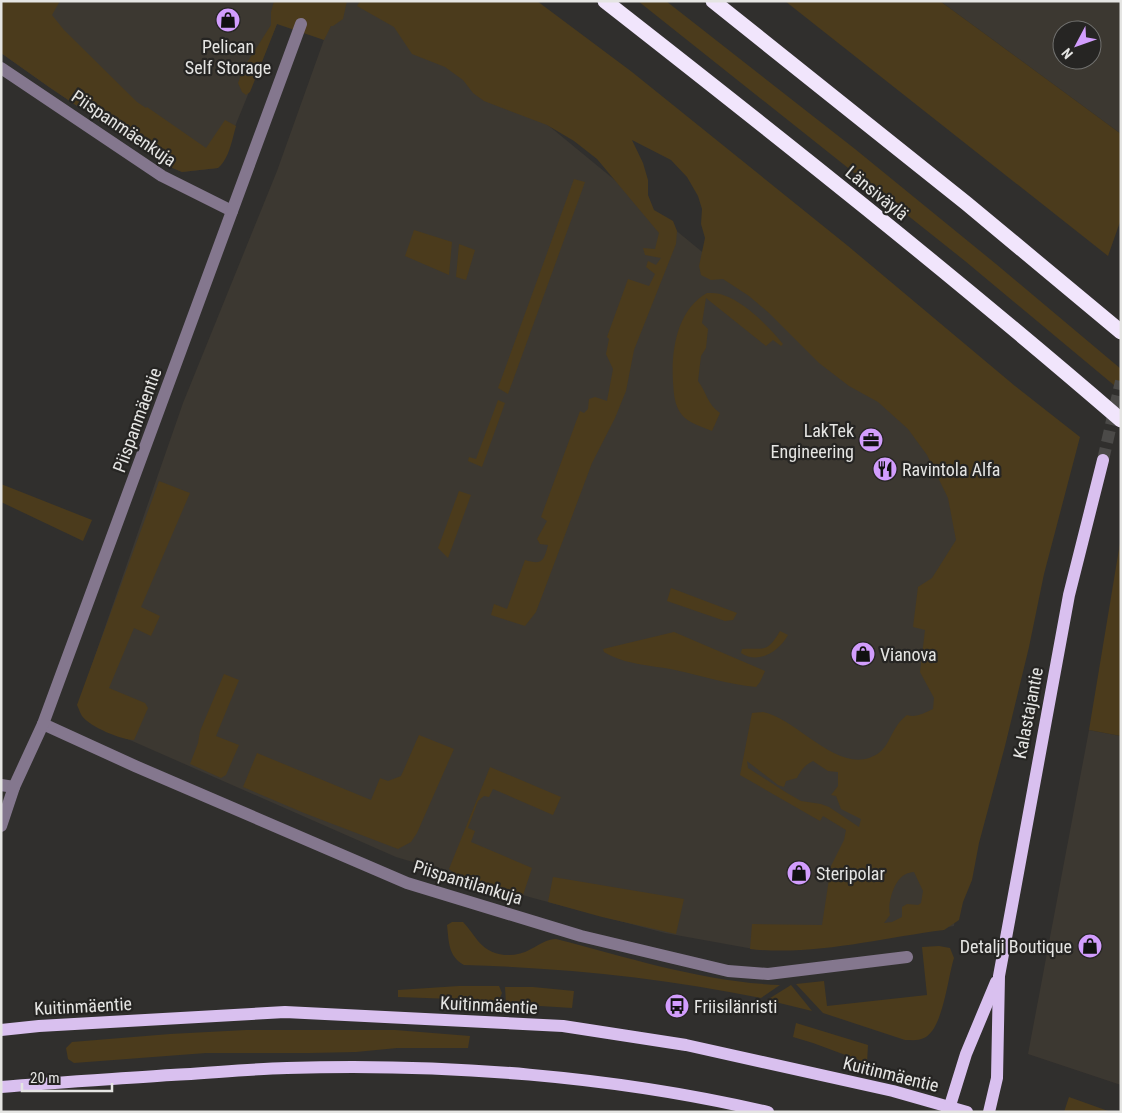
<svg xmlns="http://www.w3.org/2000/svg" width="1122" height="1113" viewBox="0 0 1122 1113" font-family="'Roboto Condensed',sans-serif">
<style>
.built{fill:#3c3831;fill-rule:evenodd}
.green{fill:#4b3b1c;fill-rule:evenodd}
.lines{fill:none;stroke-linecap:round;stroke-linejoin:round}
.major-tunnel{stroke:#4b4a48;stroke-width:12;stroke-dasharray:12 6;stroke-linecap:butt}
.minor{stroke:#84778e;stroke-width:12}
.major{stroke:#d9c0ef;stroke-width:12}
.highway{stroke:#f1e5fc;stroke-width:15}
.labels{text-anchor:middle;dominant-baseline:central;stroke-width:4.5;stroke-linejoin:round;paint-order:stroke}
.poi-label{font-size:18px;fill:#e5e5e3;stroke:#262523;text-anchor:start}
.street-label{font-size:18px;fill:#e5e5e3;stroke:#262523}
</style>
<rect width="100%" height="100%" fill="#302f2d"/>
<g class="built">
<path d="M1,1h282l-2,13 -63,154 -36,4 -19,-8 -114,-77 -48,-34z"/>
<path d="M346,1h43l81,60 552,454 -20,111 -48,300 -133,22 -62,2 -94,-17 -132,-35 -137,-41 -307,-135 -10,-20 104,-299 94,-232 49,-137z"/>
<path d="M940,1h181v133zM1062,30h30v30h-30z"/>
<path d="M1089,730l32,6v349l-93,-31z"/>
</g>
<g class="green">
<path d="M1,1h59l-8,14 12,15 73,72 9,6 1,-1 59,41 19,-28 11,6c-4,14 -7,33 -18,42l-36,4 -19,-8 -114,-77 -48,-34z"/>
<path d="M274,1h73l-4,18 -10,7h-2l-7,14 -47,-16 -27,68 -4,3 -4,-3 -4,-9 5,-14 28,-44v-13z"/>
<path d="M360,1h177l95,71 216,174 167,140 65,51 -36,137 -15,73 -24,99 -26,97 -7,37 -9,22 -4,18 -15,10c-64,8 -129,26 -194,19l2,-25 70,1 9,-59 13,-26 2,-10 -23,-14 -3,5 -80,-46 12,-62c3,0 8,-1 11,-1 36,7 79,69 117,40 11,-9 12,-26 27,-37 9,3 17,-2 26,-6l1,-11 -14,-26 5,-42 -12,-3 5,-40 14,-9 24,-38 -8,-42 -21,-43 -19,-26 -30,-27 -29,-16 -30,-23 -50,-50 -20,-17 -26,-17 -12,1 -10,-5 -2,-9 6,-28 -4,-14 1,-15 -4,-13 -11,-19 -16,-17 -39,-20 11,23 5,17v15l6,15 19,11 4,10 -1,13 -42,106 -8,41 -11,27 -23,45 -56,149 -11,14 -34,-11 3,-11 13,5 18,-49c16,5 19,2 23,-15l-8,-1 -3,-5 10,-18 -6,-4 39,-106 4,2 4,-4 1,-10 6,-2 12,4 6,-32 -7,-15 3,-15 -2,-2 21,-58 21,7 6,-12 -9,-7 2,-6 8,4 5,-7 -16,-3 -2,-7 12,1 4,-16 -62,-74 -23,-18 -27,-16 -63,-24 -11,-8 -10,-13 -18,-13 -33,-13 -18,-27 -37,-21zM747,761l31,24 6,2 2,-6 11,-3c4,-8 8,-13 16,-17l15,10 10,1v14l-7,9 5,1 5,13 20,10 -2,8 -30,-20 -8,-3 -20,-3 -14,-8 -39,-25zM914,872l9,19 -2,12 -3,2 -11,-1 -5,3v10l-10,5 -8,1 6,-8c-3,-11 4,-36 16,-41 1,-1 7,-2 8,-2z"/>
<path d="M638,1h28l189,148 141,115 125,105v22l-156,-130z"/>
<path d="M785,1h155l181,133v85l-13,37z"/>
<path d="M574,179l11,3 -77,212 -10,-6z"/>
<path d="M414,230l38,12 -3,33 -44,-19z"/>
<path d="M459,244l16,6 -9,30 -10,-3z"/>
<path d="M707,293c5,0 11,0 16,2 22,7 45,31 60,49l-2,2 -8,-6 -7,6 -60,-48 -4,25 6,6 -2,19 -5,8 -3,25c9,12 9,23 22,32l-8,18c-9,-4 -24,-8 -30,-16 -8,-10 -8,-21 -9,-33 -2,-32 4,-72 34,-89z"/>
<path d="M498,400l7,3 -23,64 -14,-6 1,-4 7,2z"/>
<path d="M159,481l31,12 -49,114 19,9 -9,20 -17,-8 -25,60 36,15 3,5 -14,32c-12,0 -44,-13 -52,-24 -2,-3 -3,-7 -5,-11z"/>
<path d="M1,484l91,36 -9,21 -82,-39z"/>
<path d="M459,491l12,4 -23,63 -10,-10z"/>
<path d="M1121,537v199l-32,-6z"/>
<path d="M671,588l66,25 -4,7 -8,1 -58,-20z"/>
<path d="M780,631l8,4c-9,16 -29,30 -47,18l1,-4c23,-1 25,4 38,-18z"/>
<path d="M674,632l91,39 -5,11 -4,5c-28,-3 -54,-11 -81,-17 -24,-5 -50,-5 -71,-18l-1,-3z"/>
<path d="M224,674l15,6 -23,56 23,9 -13,30 -5,3 -31,-14 8,-21 2,-12z"/>
<path d="M419,735l35,14 -37,84 -6,9 -13,7 -94,-36 -61,-26 14,-34 114,47 9,-22 8,3 13,-5z"/>
<path d="M490,767l71,30 -8,18 -60,-26 -4,8 -5,-1 -6,5 -10,27 7,3 -4,11 61,26 -10,30 -63,-21 -10,-8z"/>
<path d="M553,877l131,22 -8,35 -74,-17 -54,-15z"/>
<path d="M452,922h11c6,6 10,13 15,19 13,16 36,18 53,8 8,-4 16,-10 25,-10 74,19 147,43 224,46l-19,13c-99,-20 -195,-30 -297,-33 -16,-9 -15,-23 -17,-40z"/>
<path d="M939,946l11,2 4,10c-6,18 -11,72 -30,80 -6,3 -12,2 -19,2l-82,-27 -27,-29 28,-3 3,25 100,-11 -5,-48z"/>
<path d="M791,985l21,26 -45,-11z"/>
<path d="M459,986h40l3,7 -3,7 -6,4 -40,-5 -55,-2v-7z"/>
<path d="M505,987h28l41,4 -2,17 -66,-4z"/>
<path d="M796,1023l72,22 -1,18 -54,-20 -20,-6z"/>
<path d="M246,1030h149l75,6 -2,12h-71l-41,4 -46,1h-104l-132,10 -6,-4 -2,-11 6,-6 98,-8z"/>
<path d="M1069,1097l42,15h-47z"/>
</g>
<g class="lines">
<path class="major-tunnel" d="M1103,460l18,-79"/>
<g class="minor">
<path d="M1,68l161,108 70,35"/>
<path d="M43,724l92,42 272,117 174,53 147,35 40,3 139,-17"/>
<path d="M1,785l13,2"/>
<path d="M1,826l13,-39 29,-63 258,-700"/>
</g>
<g class="major">
<path d="M1,1030l38,-4 246,-14 278,14 123,19 207,46 74,21"/>
<path d="M1,1087c57,-5 114,-8 170,-12 39,-2 78,-6 116,-7 159,-5 327,8 481,44"/>
<path d="M948,1112l18,-58 30,-72"/>
<path d="M989,1112l8,-34 2,-102 70,-381 34,-135"/>
</g>
<g class="highway">
<path d="M605,1c174,136 348,274 516,419"/>
<path d="M713,1l253,202 155,129"/>
</g>
</g>
<defs>
<symbol id="shop-disc" viewBox="-11 -11 22 22"><circle r="9.5" fill="#d29dfd" stroke="#262523"/><path d="M-5-2.5h2.3a2.7 3.5 0 0 1 5.4 0H5L5.5 6h-11ZM-1.5-2.5h3a1.5 2.3 0 0 0-3 0Z" fill="#111"/></symbol>
<symbol id="office-disc" viewBox="-11 -11 22 22"><circle r="9.5" fill="#d29dfd" stroke="#262523"/><path d="M-6-3h4V-5.5h4V-3h4V5H-6ZM-1-4.5V-3h2v-1.5ZM-6 0V1H6V0Z" fill="#111"/></symbol>
<symbol id="restaurant-disc" viewBox="-11 -11 22 22"><circle r="9.5" fill="#d29dfd" stroke="#262523"/><path d="M-5-6h1v4h1v-4h1v4h1v-4h1v5L-1.5 .5V6h-2V.5L-5-1ZM5-6V6H3V1.5H1.5Q1.5-4 5-6Z" fill="#111"/></symbol>
<symbol id="bus-disc" viewBox="-11 -11 22 22"><circle r="9.5" fill="#d29dfd" stroke="#262523"/><path d="M-5-6H5V4H4V6H2V4H-2V6H-4V4H-5ZM-3.5-4V0h7V-4ZM-3.5 1.2v1.5H-2V1.2ZM2 1.2v1.5H3.5V1.2Z" fill="#111"/></symbol>
</defs>
<g fill-rule="evenodd">
<use href="#shop-disc" x="214" y="6" width="28" height="28"/>
<use href="#office-disc" x="857" y="426" width="28" height="28"/>
<use href="#restaurant-disc" x="871" y="455" width="28" height="28"/>
<use href="#shop-disc" x="849" y="640" width="28" height="28"/>
<use href="#shop-disc" x="785" y="859" width="28" height="28"/>
<use href="#shop-disc" x="1076" y="932" width="28" height="28"/>
<use href="#bus-disc" x="663" y="992" width="28" height="28"/>
</g>
<g class="labels">
<g class="poi-label">
<text x="228" y="46" text-anchor="middle">Pelican<tspan x="228" dy="21">Self Storage</tspan></text>
<text x="854" y="430" text-anchor="end">LakTek<tspan x="854" dy="21">Engineering</tspan></text>
<text x="902" y="469">Ravintola Alfa</text>
<text x="880" y="654">Vianova</text>
<text x="816" y="873">Steripolar</text>
<text x="1072" y="946" text-anchor="end">Detalji Boutique</text>
<text x="694" y="1006">Friisilänristi</text>
</g>
<g class="street-label">
<text transform="translate(124 128) rotate(34)">Piispanmäenkuja</text>
<text transform="translate(877 193) rotate(39)">Länsiväylä</text>
<text transform="translate(137 420) rotate(-70)">Piispanmäentie</text>
<text transform="translate(1028 713) rotate(-79)">Kalastajantie</text>
<text transform="translate(468 882) rotate(17)">Piispantilankuja</text>
<text transform="translate(489 1005) rotate(3)">Kuitinmäentie</text>
<text transform="translate(83 1006) rotate(-3)">Kuitinmäentie</text>
<text transform="translate(891 1074) rotate(14)">Kuitinmäentie</text>
</g>
</g>
<rect width="1122" height="1113" fill="none" stroke="#e5e5e3" stroke-width="5"/>
<g transform="translate(1077 45) rotate(229)"><circle r="24" fill="#262523" stroke="#727270"/>
<path d="M0-4L9 19L0 12L-9 19Z" fill="#d29dfd"/>
<text y="-8" font-size="14" font-weight="bold" text-anchor="middle" fill="#e5e5e3">N</text>
</g>
<path d="M22 1083v8h90v-8" fill="none" stroke="#e5e5e3" stroke-width="2.5"/>
<text x="30" y="1083" font-size="15" fill="#e5e5e3" stroke="#262523" stroke-width="4" paint-order="stroke">20 m</text>
</svg>
